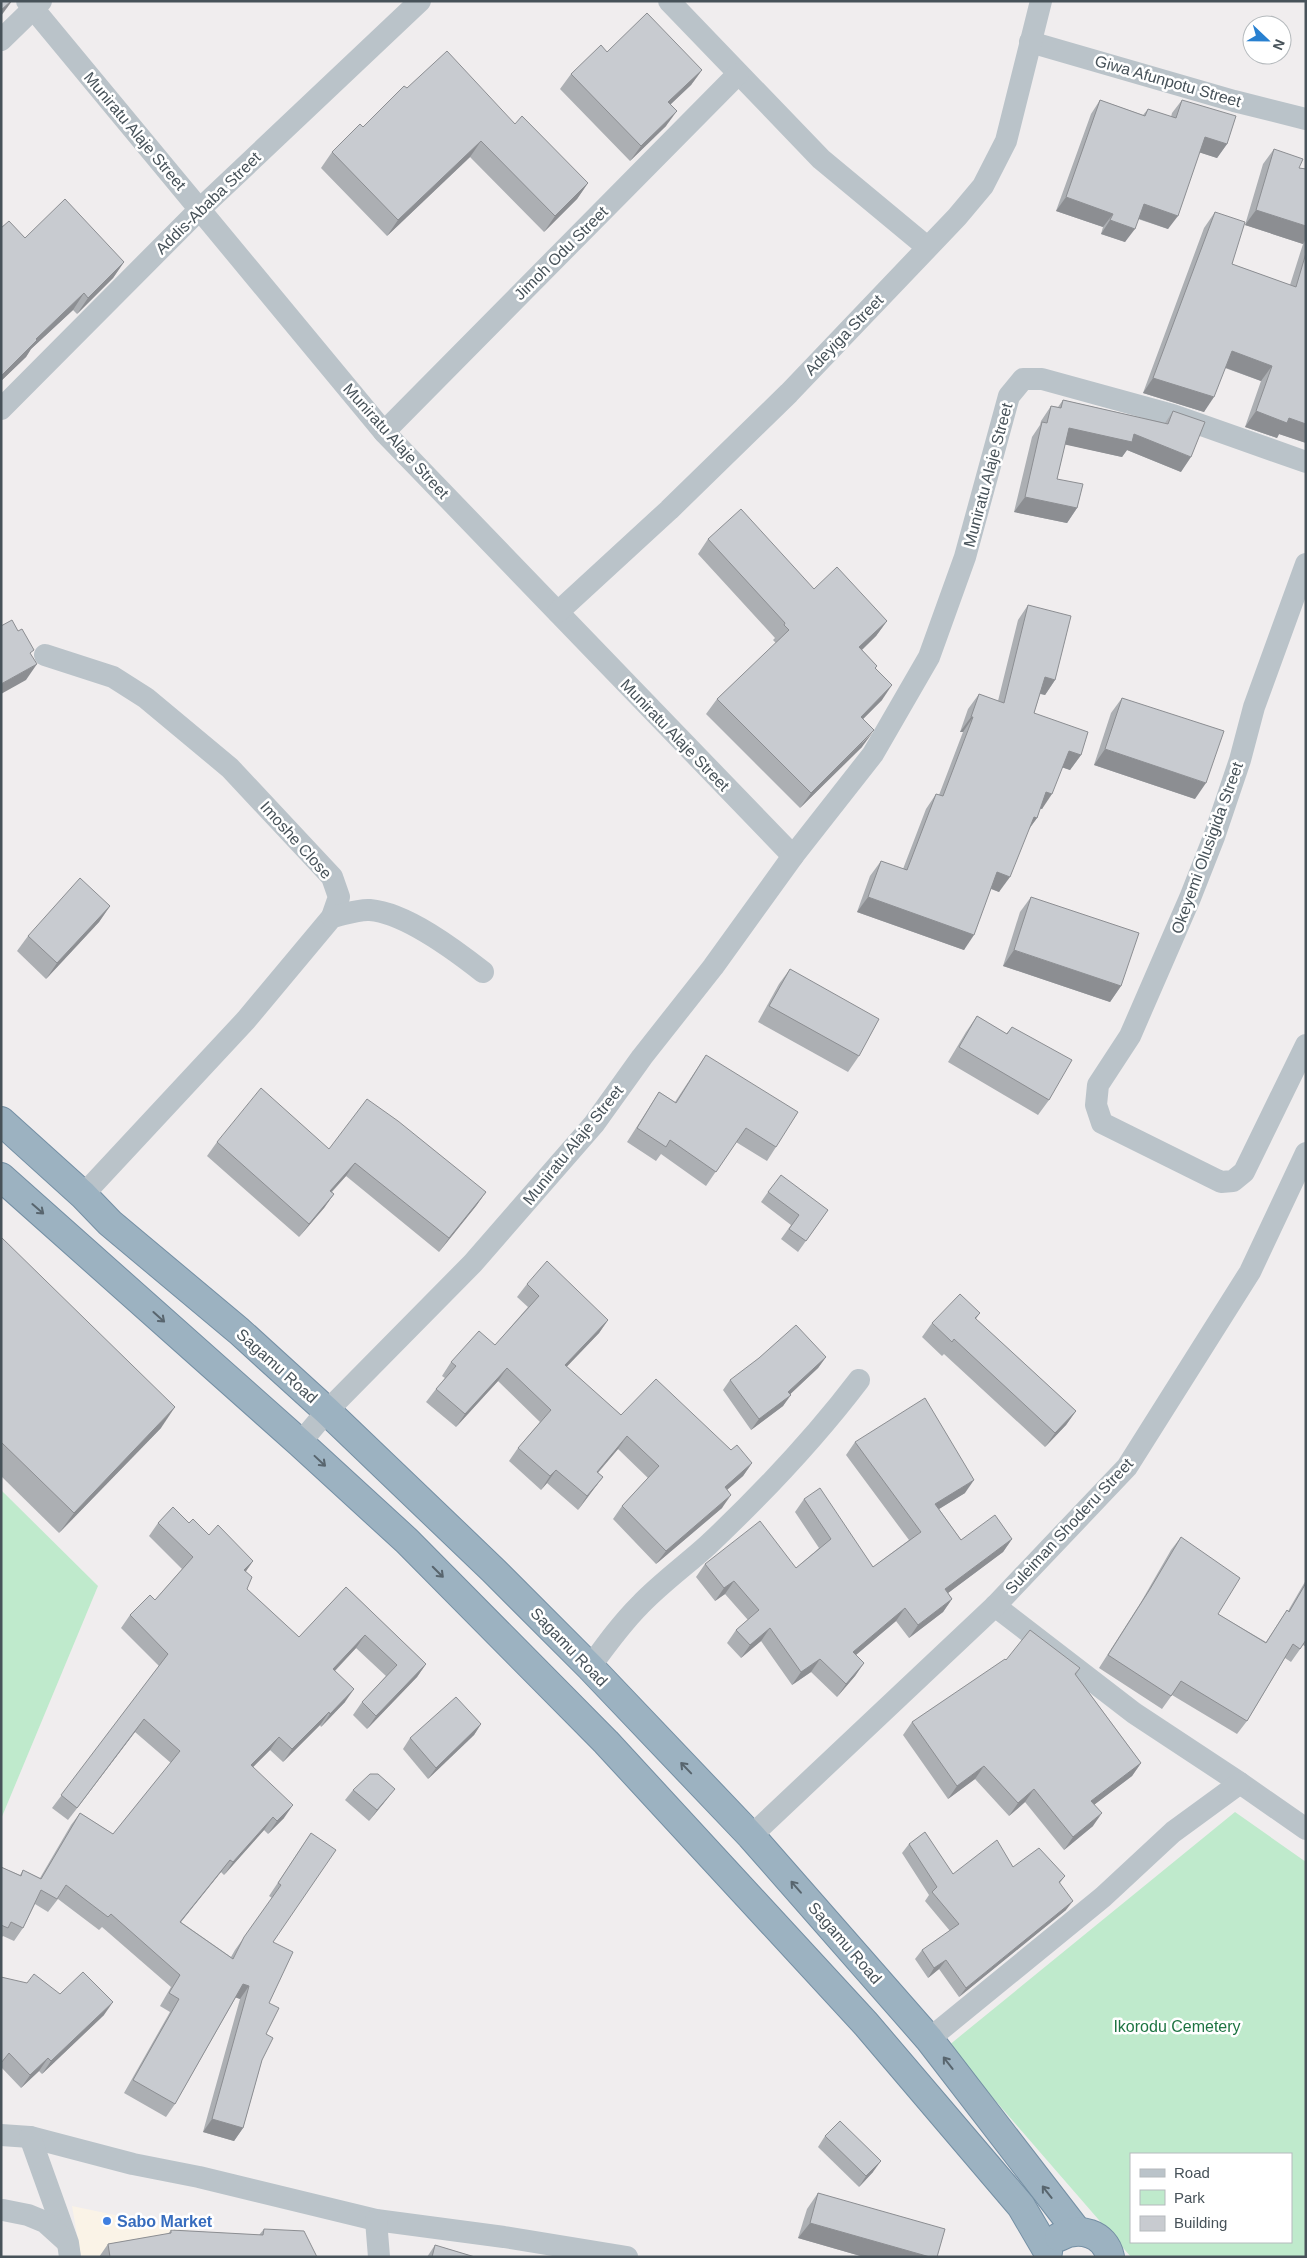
<svg xmlns="http://www.w3.org/2000/svg" width="1307" height="2258" viewBox="0 0 1307 2258" font-family="Helvetica,sans-serif">
<style>
.commercial{fill:#faf3e7}
.green{fill:#bfeacc;fill-rule:evenodd}
.lines{fill:none;stroke-linecap:round;stroke-linejoin:round}
.trunk-casing{stroke:#748fa4;stroke-width:30}
.minor{stroke:#bac3c9;stroke-width:22}
.trunk{stroke:#9cb2c1;stroke-width:28}
.wall{fill:#acafb3}
.shaded-wall{fill:#8c8e92}
.building{fill:#c8cbd0;stroke:#8c8e92}
.oneway{stroke:#58656e}
.shop-dot{fill:#3f7fe0;stroke:#fff;stroke-width:2}
.labels{text-anchor:middle;dominant-baseline:central;stroke-width:5;stroke-linejoin:round;paint-order:stroke}
.street-label{font-size:16px;fill:#475259;stroke:#fff}
.park-label{font-size:16px;fill:#1e7442;stroke:#fff}
.shop-label{font-size:16px;font-weight:bold;fill:#366cbe;stroke:#fff;text-anchor:start}
</style>
<rect width="100%" height="100%" fill="#f0edee"/>
<path class="commercial" d="M72,2206l137,29 100,22h-228z"/>
<g class="green">
<path d="M1,1490l97,96 -97,233z"/>
<path d="M1235,1812l71,50v395h-175l-183,-211zM1131,2154h160v88h-160z"/>
</g>
<g class="lines">
<defs>
<g id="trunk">
<path d="M1,1121l82,74 27,28 129,108 88,80 166,159 97,97 161,169 178,203 148,192"/>
<path d="M1,1177l299,266 107,98 199,201 260,282 155,182 27,46"/>
<path d="M1059,2237c20,-11 46,-4 51,20"/>
</g>
</defs>
<use href="#trunk" class="trunk-casing"/>
<g class="minor">
<path d="M27,1l357,431 409,424"/>
<path d="M669,1l152,158 106,88"/>
<path d="M1,40l40,-39"/>
<path d="M1030,42l204,59 72,18"/>
<path d="M1,409l199,-200 220,-208"/>
<path d="M384,432l354,-358"/>
<path d="M1306,564l-52,143 -14,53 -26,77 -24,61 -60,138 -32,49 -2,20 6,18 119,59 12,-1 11,-9 62,-127"/>
<path d="M558,612l111,-102 120,-117 168,-176 26,-31 23,-45 35,-140"/>
<path d="M45,655l68,22 33,21 84,70 102,109 7,20 -7,20 -86,103 -163,175"/>
<path d="M332,917c11,-2 26,-8 38,-7 36,3 85,40 113,62"/>
<path d="M300,1443l27,-32 146,-148 121,-139 48,-67 71,-90 80,-111 80,-102 56,-97 36,-100 44,-161 14,-17h19l131,36 133,47"/>
<path d="M995,1606l139,107 106,70 66,46"/>
<path d="M590,1667c16,-22 31,-43 50,-62 21,-22 46,-40 68,-60 54,-51 107,-107 151,-165"/>
<path d="M751,1836l244,-230 132,-139 123,-195 56,-119"/>
<path d="M929,2039l174,-142 70,-65 67,-49"/>
<path d="M1,2135l29,2 103,27 66,13 177,43 128,17 123,20"/>
<path d="M30,2137l38,106 2,14"/>
<path d="M3,2210l25,5 17,7 21,19"/>
<path d="M376,2220l3,37"/>
</g>
<use href="#trunk" class="trunk"/>
</g>
<g class="wall">
<path d="M607,52l95,18 -11,15 -20,19 -5,22 -36,35 -70,-72 11,-15z"/>
<path d="M407,88l108,36 73,59 -11,16 -33,33 -74,-75 -83,79 -66,-68 11,-16 31,-25z"/>
<path d="M1100,100l43,15 5,-6 23,8 1,-4 10,-13 45,44 -10,14 -18,-6 -31,77 -30,-10 -13,23 -24,-8 2,-7 -47,-16 35,-97z"/>
<path d="M1274,149l25,19 7,1v274l-27,-9 -2,4 -32,-11 16,-46 -36,-13 -21,44 -61,-19 61,-165 11,-16 17,52 58,21 13,-41 -58,-19 18,-61z"/>
<path d="M1,228l24,10 99,24 -11,16 -36,36 -4,-4 -42,39 -5,8 -25,24z"/>
<path d="M1063,400l102,23 8,-12 8,61 -54,-22 -5,7 -57,-13 -8,35 20,29 -10,15 -53,-11 18,-75 8,-12 1,-4 10,-15 7,1z"/>
<path d="M708,539l106,50 73,32 -11,15 -14,14 15,16 -2,3 7,31 -19,19 -1,28 -62,61 -94,-94 11,-15 59,-56 -3,-3 2,-2 -77,-84z"/>
<path d="M1028,605l27,75 -10,15 -5,-1 -6,19 47,42 -11,15 -8,-3 -20,42h-2l-3,9 -8,11 -30,63 -8,-3 -27,61 -107,-38 13,-36 11,-15 22,8 23,-60 10,-15 3,1 24,-63h-3l8,-23 11,-15 19,7 20,-81z"/>
<path d="M1122,698l73,101 -101,-34 17,-52z"/>
<path d="M1031,897l90,89 -11,16 -107,-36 17,-54z"/>
<path d="M110,906l-11,16 -53,57 -29,-28 11,-15z"/>
<path d="M790,969l69,87 -11,16 -90,-50 21,-38z"/>
<path d="M977,1016l29,18 6,-7 37,73 -11,15 -90,-53 18,-30z"/>
<path d="M706,1055l70,92 -9,14 -31,-19 -30,44 -45,-32 -5,7 -29,-19 32,-50 16,10z"/>
<path d="M217,1142l112,7 157,43 -10,14 -37,46 -93,-76 -14,16 2,2 -10,14 -25,29 -92,-81z"/>
<path d="M768,1192l60,18 -30,42 -17,-13 10,-14 -30,-23z"/>
<path d="M1,1237l160,191 -102,105 -58,-57z"/>
<path d="M527,1284l81,36 -9,13 -33,34 55,48 110,35 21,13 -9,13 -16,14 -5,18 -66,56 -43,-45 9,-13 26,-28 -30,-29 -20,24 5,4 -10,13 -15,20 -31,-27 -6,7 -32,-29 9,-13 22,-26 -42,-41 -42,46 -30,-25 10,-13 9,-11 -3,-2 9,-14 44,-17 33,-38 -11,-10z"/>
<path d="M980,1313l-4,6 100,92 -10,14 -21,22 -101,-93 -2,2 -20,-19 10,-14z"/>
<path d="M826,1357l-8,11 -28,26 -7,12 -32,24 -28,-40 7,-10z"/>
<path d="M855,1442l110,51 -26,16 22,31 51,-1 -9,13 -55,41 4,6 -9,13 -34,26 -13,-17 -40,34 8,8 -9,13 -18,21 -26,-25 -19,13 -31,-44 -20,17 -14,-15 9,-13 12,-10 -23,-26 -10,7 -19,-24 9,-13 91,4 23,-20 -24,-36 9,-13 69,68 36,-27 -63,-85z"/>
<path d="M158,1523h31l64,38 -7,10 1,18 52,48 47,-50 80,77 -9,13 -50,52 -14,-14 9,-13 24,-26 -30,-28 -21,23 10,31 -24,25 -1,-2 -37,37 -13,-12 -17,17 31,51 -16,16 -4,-4 -40,45 -3,-3 -40,50 50,35 4,-7 37,-52 -3,-2 42,-63 -38,109 -7,92 -4,26 -19,68 -9,13 -31,-9 37,-133 -4,-2 -61,107 -9,13 -42,-24 46,-81 -10,-6 11,-19 -69,-60 -3,3 -41,-31 -10,13 -13,-8 -12,24 -9,13 -11,-5 -2,2v-71l19,8 3,-5 17,8 31,-53 9,-12 33,21 58,-71 -36,-31 -67,88 -16,-12 107,-142 -38,-38 9,-13 25,-15 27,-31 -33,-33z"/>
<path d="M1181,1537l37,77 48,28 21,-32 1,1 18,-31v67l-3,-2 -12,17 -6,-4 -38,63 -10,13 -65,-39 -10,14 -63,-41 42,-66 30,-52z"/>
<path d="M1006,1660l74,8 -4,7 65,88 -9,13 -37,28 -2,22 -29,24 -39,-48 -16,14 -34,-37 -27,20 -45,-64 9,-13z"/>
<path d="M481,1724l-7,11 -46,44 -25,-30 7,-11z"/>
<path d="M353,1790l34,9 -18,22 -24,-21z"/>
<path d="M909,1844l44,30 60,-7 52,9 -5,7 6,27 -107,87 -20,-28 -11,9 -13,-19 7,-9 28,-19 -25,-30 4,-6 -27,-42z"/>
<path d="M1,1977l59,17 44,21 -62,59 -3,-3 -18,17 -20,-21z"/>
<path d="M825,2136l48,36 -14,15 -41,-40z"/>
<path d="M818,2193l119,64h-73l-66,-19 9,-29z"/>
<path d="M264,2229l53,28h-218l9,-13 60,-10 3,-4 88,5z"/>
<path d="M435,2245l40,12h-48z"/>
</g>
<g class="shaded-wall">
<path d="M11,1h1l-11,15v-6z"/>
<path d="M702,70l-11,15 -34,32 11,-15z"/>
<path d="M677,111l-11,15 -36,35 11,-15z"/>
<path d="M1205,137l22,7 -10,14 -22,-7z"/>
<path d="M481,141l-11,16 -83,79 11,-16z"/>
<path d="M588,183l-11,16 -33,33 11,-16z"/>
<path d="M1066,197l47,17 -10,13 -47,-16z"/>
<path d="M1144,204l34,12 -10,13 -34,-12z"/>
<path d="M1256,210l50,16v13l-3,5 -58,-19z"/>
<path d="M1110,220l25,9 -10,13 -24,-8z"/>
<path d="M124,262l-11,16 -36,36 11,-16z"/>
<path d="M84,293l-11,17 -42,39 -5,8 -25,24v-5l35,-37z"/>
<path d="M1232,351l40,15 -11,15 -40,-15z"/>
<path d="M1153,378l61,19 -10,15 -61,-19z"/>
<path d="M1256,411l33,7 17,6v19l-27,-9 -2,4 -32,-11z"/>
<path d="M1069,428l65,6 57,23 -10,15 -54,-22 -5,7 -64,-14z"/>
<path d="M1025,497l52,11 -10,15 -53,-11z"/>
<path d="M887,621l-11,15 -27,26 10,-15z"/>
<path d="M37,664l-11,16 -25,14v-10z"/>
<path d="M1045,677l10,3 -10,15 -10,-3z"/>
<path d="M892,685l-10,15 -32,32 11,-15z"/>
<path d="M971,717h2l-10,15h-3z"/>
<path d="M873,732l-11,15 -62,61 11,-15z"/>
<path d="M1105,749l101,34 -11,16 -101,-34z"/>
<path d="M1069,751l12,4 -11,15 -12,-4z"/>
<path d="M1046,792l6,2 -10,15 -6,-2z"/>
<path d="M1034,817l3,1 -11,15z"/>
<path d="M997,872l13,5 -11,15 -12,-5z"/>
<path d="M868,897l106,38 -10,15 -107,-38z"/>
<path d="M110,906l-11,16 -53,57 11,-16z"/>
<path d="M1014,950l107,36 -11,16 -107,-36z"/>
<path d="M355,1163l-9,13 -26,28 10,-13z"/>
<path d="M486,1192l-10,14 -37,46 10,-14z"/>
<path d="M334,1194l-10,14 -25,29 10,-13z"/>
<path d="M608,1320l-9,13 -44,46 10,-14z"/>
<path d="M826,1357l-8,11 -36,34 9,-7 -8,11 -32,24 8,-11z"/>
<path d="M507,1368l-9,13 -42,46 9,-13z"/>
<path d="M175,1407l-14,21 -102,105 15,-20z"/>
<path d="M1076,1411l-10,14 -21,22 10,-14z"/>
<path d="M627,1436l-9,13 -31,36 10,-13z"/>
<path d="M752,1463l-9,13 -28,24 10,-13z"/>
<path d="M556,1470l-9,13 -6,7 9,-14z"/>
<path d="M603,1477l-10,13 -15,20 9,-14z"/>
<path d="M974,1480l-9,13 -39,24 9,-13z"/>
<path d="M731,1495l-9,13 -66,56 10,-13z"/>
<path d="M1012,1539l-9,13 -67,50 9,-13z"/>
<path d="M253,1561l-9,13v-4z"/>
<path d="M734,1581l-9,13 -10,7 9,-13z"/>
<path d="M952,1599l-9,13 -34,26 9,-13z"/>
<path d="M905,1608l-9,13 -52,44 9,-13z"/>
<path d="M770,1628l-9,13 -20,17 9,-13z"/>
<path d="M365,1635l-9,13 -32,34 9,-13z"/>
<path d="M820,1659l-9,13 -19,13 9,-13z"/>
<path d="M864,1663l-9,13 -18,21 9,-13z"/>
<path d="M426,1664l-9,13 -50,52 9,-13z"/>
<path d="M354,1689l-9,13 -24,25 9,-13z"/>
<path d="M329,1712l-9,13 -37,37 9,-13z"/>
<path d="M144,1719l-9,13 -67,88 9,-12z"/>
<path d="M481,1724l-7,11 -46,44 8,-11z"/>
<path d="M279,1737l-9,13 -28,28 9,-13z"/>
<path d="M1141,1763l-9,13 -50,38 9,-13z"/>
<path d="M984,1766l-9,13 -27,20 9,-13z"/>
<path d="M395,1789l-8,10 -18,22 8,-11z"/>
<path d="M1034,1789l-9,13 -16,14 9,-13z"/>
<path d="M293,1805l-9,13 -16,16 9,-13z"/>
<path d="M1102,1813l-9,13 -29,24 9,-13z"/>
<path d="M273,1817l-9,13 -40,45 9,-13z"/>
<path d="M230,1860l-9,12 -50,62 9,-12z"/>
<path d="M1073,1901l-7,9 -107,87 7,-9z"/>
<path d="M946,1960l-7,9 -11,9 6,-10z"/>
<path d="M243,1984l6,2 -9,13 -6,-2z"/>
<path d="M113,2002l-9,13 -62,59 9,-13z"/>
<path d="M48,2058l-9,13 -18,17 9,-13z"/>
<path d="M212,2119l31,9 -9,13 -31,-9z"/>
<path d="M881,2161l-8,11 -14,15 7,-11z"/>
<path d="M810,2223l120,34h-66l-66,-19z"/>
</g>
<g class="building">
<path d="M1,1h10l-10,9z"/>
<path d="M647,13l55,57 -34,32 9,9 -36,35 -70,-72 30,-29 6,7z"/>
<path d="M447,51l68,73 7,-8 66,67 -33,33 -74,-75 -83,79 -66,-68 28,-28 3,3 41,-41 3,2z"/>
<path d="M1100,100l45,16 3,-7 28,9 6,-18 54,16 -9,28 -22,-7 -27,79 -34,-12 -9,25 -25,-9 3,-6 -47,-17z"/>
<path d="M1274,149l29,10 -4,9 7,1v57l-50,-16z"/>
<path d="M65,199l59,63 -36,36 -4,-5 -48,46 1,1 -36,36v-148l8,-7 16,17z"/>
<path d="M1215,212l30,10 -13,42 64,23 10,-34v171l-17,-6 -2,5 -31,-12 16,-45 -40,-15 -18,46 -61,-19z"/>
<path d="M1063,400l105,24 5,-13 32,11 -14,35 -57,-23 -2,8 -63,-14 -12,51 26,5 -6,24 -52,-11 17,-75 5,1 4,-17 10,2z"/>
<path d="M741,509l73,80 23,-22 50,54 -28,26 18,19 -2,2 17,17 -31,32 13,13 -63,63 -94,-94 72,-69 -5,-5 1,-2 -77,-84z"/>
<path d="M1028,605l43,11 -16,64 -10,-3 -11,36 54,19 -7,23 -12,-4 -17,43 -6,-2 -9,26 -3,-1 -24,60 -13,-5 -23,63 -106,-38 13,-36 26,9 29,-76 7,2 30,-79h-2l8,-23 25,9z"/>
<path d="M12,620l6,11 4,-2 12,21 -4,3 7,11 -36,20v-58z"/>
<path d="M1122,698l102,33 -18,52 -101,-34z"/>
<path d="M80,878l30,28 -53,57 -29,-27z"/>
<path d="M1031,897l108,36 -18,53 -107,-36z"/>
<path d="M790,969l89,50 -20,37 -90,-50z"/>
<path d="M977,1016l30,18 5,-7 60,33 -23,40 -90,-53z"/>
<path d="M706,1055l92,57 -22,35 -30,-19 -30,44 -46,-32 -4,7 -29,-19 22,-36 17,11z"/>
<path d="M261,1088l68,61 38,-50 31,22 88,71 -37,46 -94,-75 -25,28 4,3 -25,30 -92,-82z"/>
<path d="M781,1175l47,35 -22,31 -17,-12 10,-14 -31,-23z"/>
<path d="M1,1237l174,170 -101,106 -73,-71z"/>
<path d="M547,1261l61,59 -43,45 56,50 35,-36 75,71 6,-5 15,18 -27,24 6,8 -65,56 -44,-45 37,-40 -32,-30 -30,36 6,5 -16,19 -31,-26 -6,6 -32,-28 33,-38 -44,-42 -42,46 -29,-25 20,-23 -5,-4 28,-31 16,14 44,-49 -12,-12z"/>
<path d="M960,1294l20,19 -5,5 101,93 -21,22 -101,-94 -2,3 -20,-19z"/>
<path d="M796,1325l30,32 -38,35 3,3 -32,24 -29,-39 29,-22z"/>
<path d="M925,1398l49,82 -39,24 26,36 34,-25 17,24 -67,50 7,10 -34,26 -13,-17 -52,44 11,11 -18,21 -26,-25 -19,13 -31,-44 -20,17 -14,-15 23,-20 -25,-29 -10,7 -19,-24 55,-43 36,47 35,-29 -27,-40 16,-11 53,79 48,-35 -66,-90z"/>
<path d="M173,1507l16,16 4,-4 16,16 9,-10 35,36 -9,9 8,7 -5,12 52,48 47,-50 80,77 -50,52 -14,-14 35,-37 -32,-30 -32,34 21,20 -24,25 -1,-2 -37,37 -13,-12 -28,28 42,40 -16,16 -4,-4 -40,45 -3,-2 -50,62 53,37 11,-22 37,-52 -3,-2 33,-50 25,17 -63,92 20,10 -24,51 10,5 -13,26 7,4 -11,22 -19,68 -31,-9 37,-133 -6,-2 -68,120 -42,-24 46,-81 -10,-6 11,-18 -69,-61 -3,3 -42,-32 -9,14 -16,-9 -18,38 -12,-6 -3,6 -7,-3v-58l20,9 2,-6 18,9 39,-66 33,21 67,-83 -36,-32 -67,89 -16,-13 107,-141 -38,-39 20,-20 5,5 38,-43 -35,-34z"/>
<path d="M1181,1537l59,41 -22,36 48,29 21,-33 2,2 17,-29v57l-6,9 -7,-5 -46,77 -66,-40 -10,15 -63,-41 42,-66z"/>
<path d="M1030,1630l50,38 -5,6 66,89 -50,38 11,12 -29,24 -39,-48 -16,14 -34,-37 -27,20 -45,-64 93,-63 1,1z"/>
<path d="M456,1697l25,27 -45,44 -26,-30z"/>
<path d="M370,1774h8l17,15 -18,21 -24,-20z"/>
<path d="M925,1832l28,42 44,-34 16,27 26,-19 26,28 -6,6 14,19 -107,87 -20,-28 -12,8 -12,-18 37,-26 -27,-32 5,-5 -28,-43z"/>
<path d="M83,1972l30,30 -62,59 -3,-3 -18,17 -21,-22 -8,10v-86l26,6 7,-9 26,20z"/>
<path d="M840,2121l41,40 -15,15 -41,-40z"/>
<path d="M818,2193l127,36 -8,28h-7l-120,-34z"/>
<path d="M264,2229l40,2 13,26h-207l-2,-13 63,-11v-3l92,5z"/>
<path d="M435,2245l40,12h-43z"/>
</g>
<defs><path id="oneway-shaft" d="M-6 0H5M1.5-3L5.5 0L1.5 3" fill="none" stroke-width="1.6" stroke-linecap="round" stroke-linejoin="round" transform="scale(1.25)"/></defs>
<g class="oneway">
<use href="#oneway-shaft" transform="translate(38 1209) rotate(41)"/>
<use href="#oneway-shaft" transform="translate(159 1317) rotate(42)"/>
<use href="#oneway-shaft" transform="translate(320 1461) rotate(43)"/>
<use href="#oneway-shaft" transform="translate(438 1572) rotate(45)"/>
<use href="#oneway-shaft" transform="translate(686 1768) rotate(-134)"/>
<use href="#oneway-shaft" transform="translate(796 1887) rotate(-131)"/>
<use href="#oneway-shaft" transform="translate(948 2063) rotate(-128)"/>
<use href="#oneway-shaft" transform="translate(1047 2192) rotate(-128)"/>
</g>
<circle class="shop-dot" cx="107" cy="2221" r="5"/>
<g class="labels">
<g class="street-label">
<text transform="translate(1168 81) rotate(16)">Giwa Afunpotu Street</text>
<text transform="translate(135 131) rotate(50)">Muniratu Alaje Street</text>
<text transform="translate(208 203) rotate(-44)">Addis-Ababa Street</text>
<text transform="translate(561 253) rotate(-45)">Jimoh Odu Street</text>
<text transform="translate(844 335) rotate(-46)">Adeyiga Street</text>
<text transform="translate(396 441) rotate(48)">Muniratu Alaje Street</text>
<text transform="translate(988 475) rotate(-75)">Muniratu Alaje Street</text>
<text transform="translate(675 735) rotate(46)">Muniratu Alaje Street</text>
<text transform="translate(296 840) rotate(48)">Imoshe Close</text>
<text transform="translate(1207 848) rotate(-70)">Okeyemi Olusigida Street</text>
<text transform="translate(573 1145) rotate(-51)">Muniratu Alaje Street</text>
<text transform="translate(277 1366) rotate(42)">Sagamu Road</text>
<text transform="translate(1069 1526) rotate(-47)">Suleiman Shoderu Street</text>
<text transform="translate(569 1647) rotate(46)">Sagamu Road</text>
<text transform="translate(845 1943) rotate(49)">Sagamu Road</text>
</g>
<g class="park-label">
<text x="1177" y="2026">Ikorodu Cemetery</text>
</g>
<g class="shop-label">
<text x="117" y="2221">Sabo Market</text>
</g>
</g>
<rect width="1307" height="2258" fill="none" stroke="#475259" stroke-width="5"/>
<rect x="1130" y="2153" width="162" height="90" fill="#ffffff" stroke="#b5babd"/>
<rect x="1140" y="2169" width="25" height="8" fill="#bac3c9" stroke="#b5babd"/>
<text x="1174" y="2178" font-size="15" fill="#475259">Road</text>
<rect x="1140" y="2190" width="25" height="15" fill="#bfeacc" stroke="#b5babd"/>
<text x="1174" y="2203" font-size="15" fill="#475259">Park</text>
<rect x="1140" y="2216" width="25" height="15" fill="#c8cbd0" stroke="#b5babd"/>
<text x="1174" y="2228" font-size="15" fill="#475259">Building</text>
<g transform="translate(1267 40) rotate(112)"><circle r="24" fill="#ffffff" stroke="#b5babd"/>
<path d="M0-4L9 19L0 12L-9 19Z" fill="#2880d0"/>
<text y="-8" font-size="14" font-weight="bold" text-anchor="middle" fill="#475259">N</text>
</g>
</svg>
